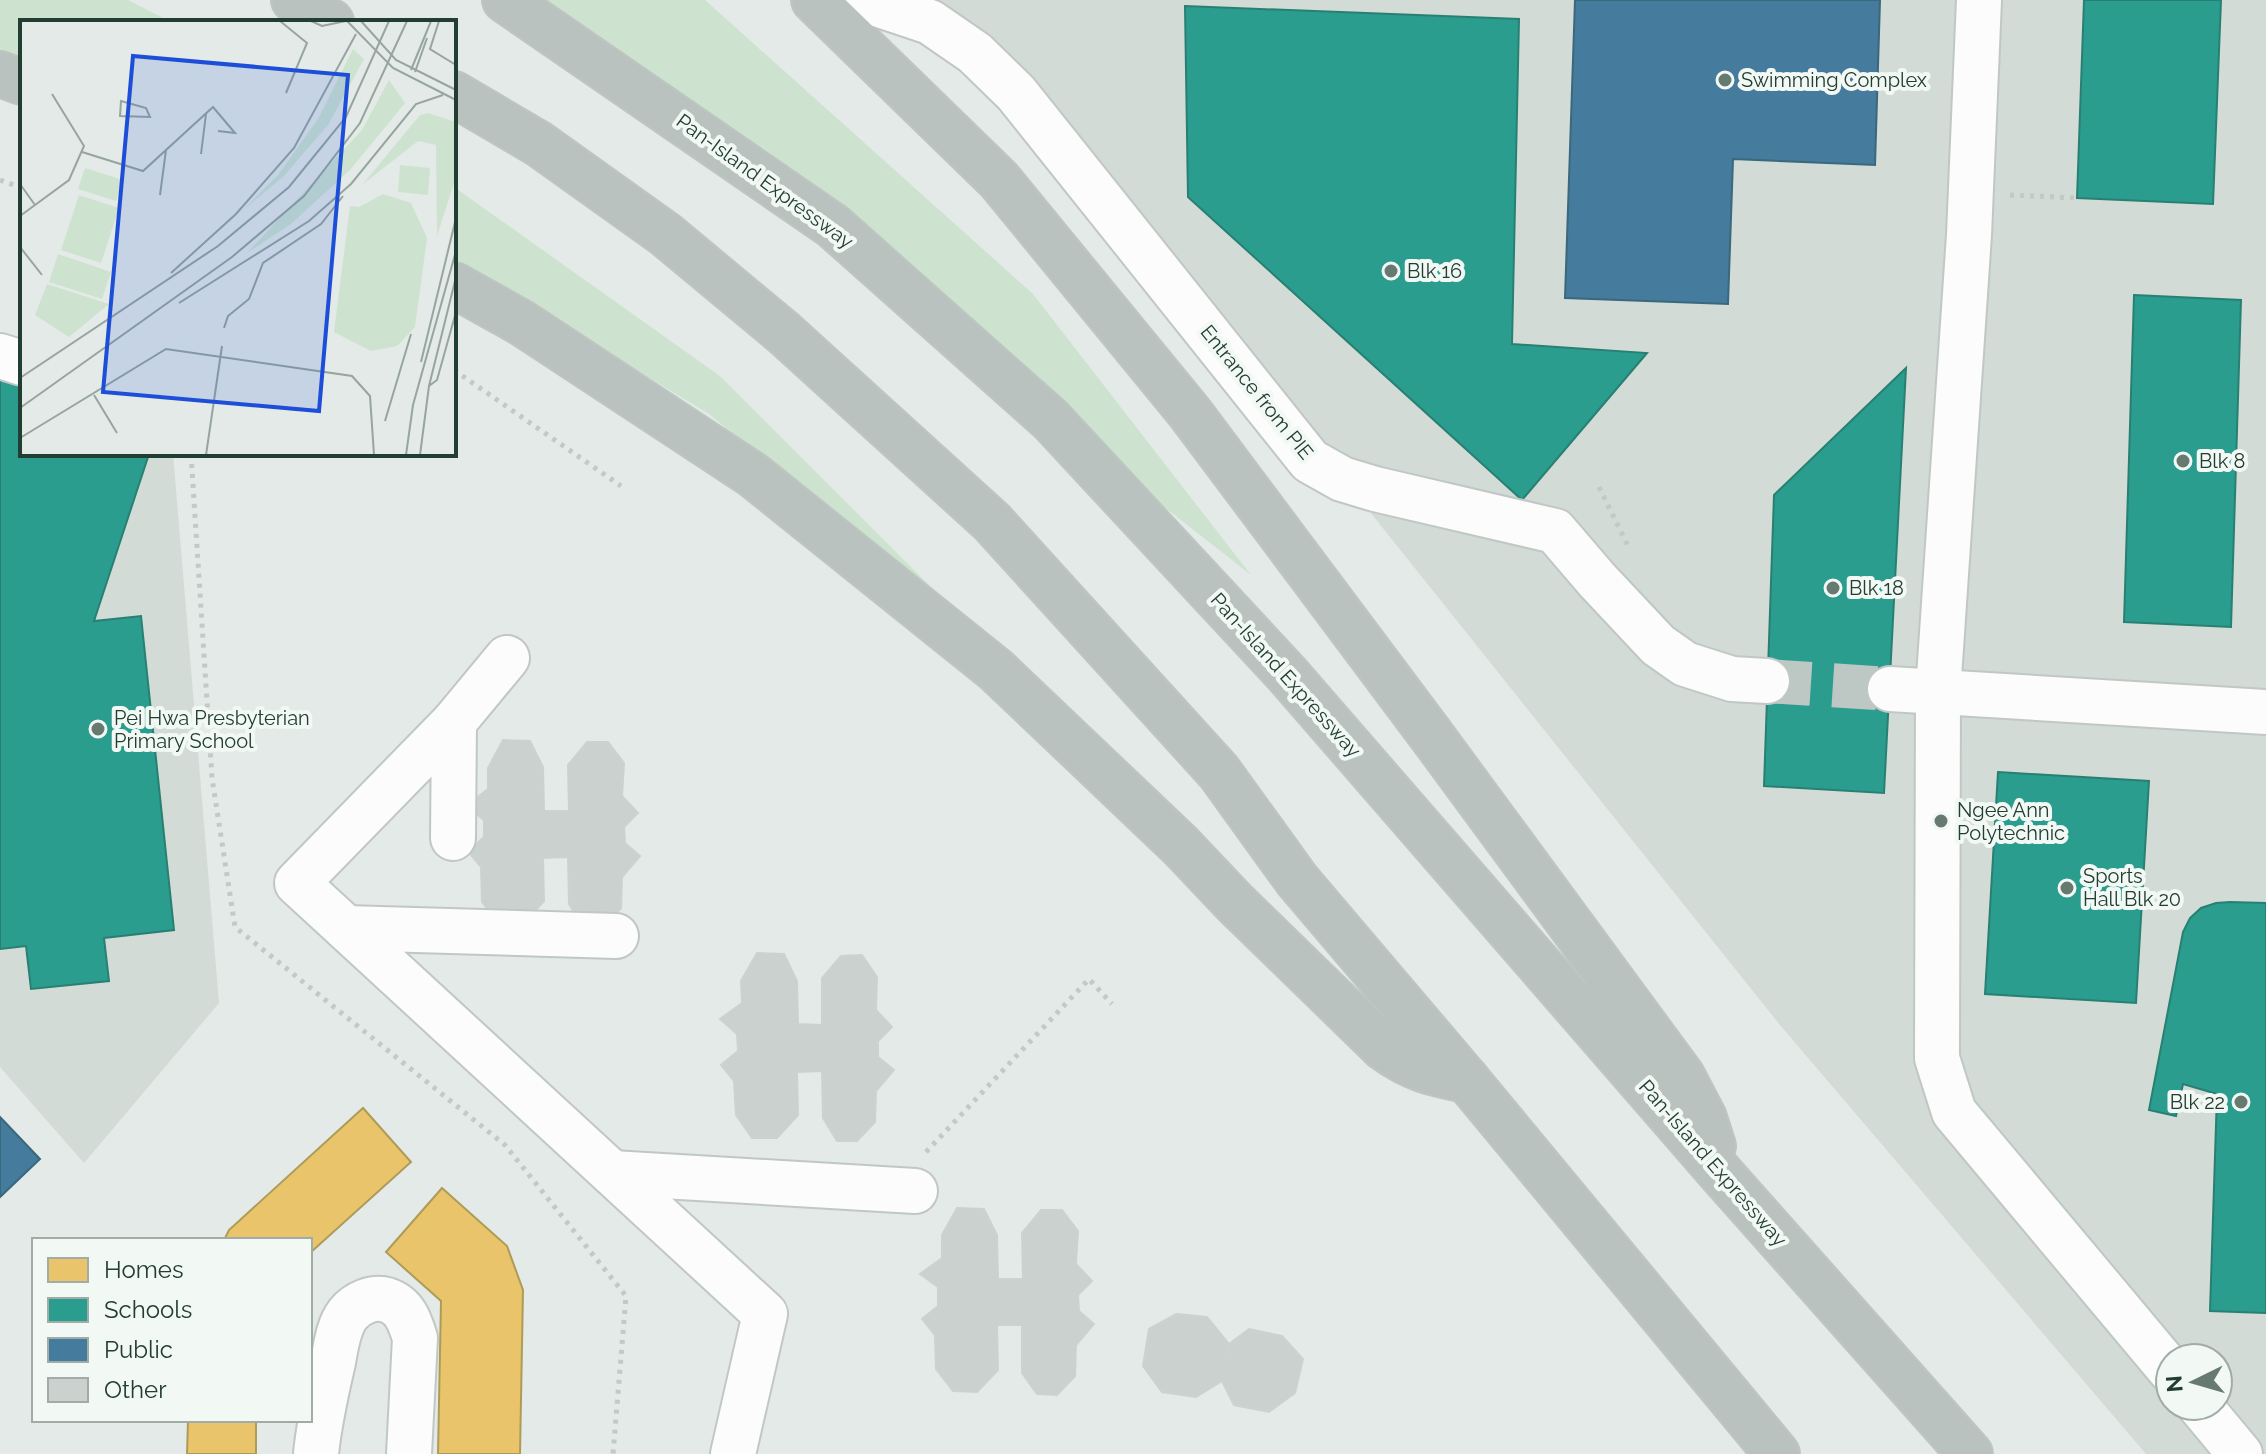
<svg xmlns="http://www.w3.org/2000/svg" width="2266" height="1454" viewBox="0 0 2266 1454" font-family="Raleway,sans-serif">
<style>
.built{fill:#d2dbd6;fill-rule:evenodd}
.green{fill:#cde3d0}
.homes{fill:#e9c46a;stroke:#ad9c59;stroke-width:2}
.schools{fill:#2a9d8f;stroke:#288073;stroke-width:2}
.public{fill:#457b9d;stroke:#3a687d;stroke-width:2}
.building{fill:#cbd1ce;stroke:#cdd2cf;stroke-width:2}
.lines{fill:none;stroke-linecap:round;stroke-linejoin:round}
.minor-tunnel{stroke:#bdc7c3;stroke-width:44;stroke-dasharray:44 22;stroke-linecap:butt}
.minor-casing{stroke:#c1c7c4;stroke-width:48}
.highway-casing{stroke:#bdc6c1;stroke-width:48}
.path{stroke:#c1cac5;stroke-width:5;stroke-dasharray:4 6;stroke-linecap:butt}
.minor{stroke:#fbfcfb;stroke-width:44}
.highway{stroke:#bac2bf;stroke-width:44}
.poi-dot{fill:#667a71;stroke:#f2f8f4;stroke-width:3}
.labels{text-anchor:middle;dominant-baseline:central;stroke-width:8;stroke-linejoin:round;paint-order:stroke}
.poi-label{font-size:20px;fill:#223d31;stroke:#f2f8f4;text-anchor:start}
.street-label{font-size:20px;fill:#223d31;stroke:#f2f8f4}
.inset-road{fill:none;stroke:#96a59e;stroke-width:2}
.view{fill:#1d4ed8;fill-opacity:0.15;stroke:#1d4ed8;stroke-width:4}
.inset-edge{fill:none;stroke:#223d31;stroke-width:4}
</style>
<rect width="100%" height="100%" fill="#e4eae7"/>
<g class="built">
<path d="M899,0h1367v1454h-120l-366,-429 -621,-777zM2170,1358h48v48h-48z"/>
<path d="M0,372l22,82h151l46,549 -135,160 -84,-96z"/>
</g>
<g class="green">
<path d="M0,0h128l43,22h-149v39l-22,-9z"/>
<path d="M518,0h187l328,294 218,281z"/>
<path d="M454,187l266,189 249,249 -260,-211 -255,-154z"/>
</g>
<g class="homes">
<path d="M363,1108l48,54 -101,91v-13h-86l5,-10z"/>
<path d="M442,1188l65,58 16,44 -3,164h-82l3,-153 -55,-49z"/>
<path d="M188,1420h68v34h-69z"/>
</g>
<g class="schools">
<path d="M2084,0h137l-8,204 -136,-6z"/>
<path d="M1185,6l334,13 -7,325 135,9 -125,147 -334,-303z"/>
<path d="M2134,295l107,5 -10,327 -107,-5z"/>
<path d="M1906,368l-22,425 -120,-7 10,-291z"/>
<path d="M0,375l22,7v72h127l-55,167 47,-5 33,314 -70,8 5,43 -78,8 -5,-43 -26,3z"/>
<path d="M1998,772l151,9 -13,222 -151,-9z"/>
<path d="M2230,902l36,1v410l-56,-2 7,-217 -34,-10 -7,32 -27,-6 34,-178 7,-14 11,-10 15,-5z"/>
</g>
<g class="public">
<path d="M1575,0h305l-5,165 -142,-6 -5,145 -163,-6z"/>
<path d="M0,1117l40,42 -40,38z"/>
</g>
<g class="building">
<path d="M503,740l27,1 13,26 1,44h25l-1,-46 19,-23h21l16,21 -2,33 16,17 -14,14 1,16 15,13 -18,21 -1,31 -18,20 -20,-1 -14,-23 -1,-47 -25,1 1,43 -21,23h-24l-17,-22 -1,-35 -13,-16 16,-14v-17l-18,-14 22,-17v-21z"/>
<path d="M757,953l27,1 13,27 1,43 24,1v-47l19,-22 21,-1 15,22 -1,33 16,17 -14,14v16l16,13 -18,21 -1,31 -18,19h-20l-14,-23 -1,-47 -25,1 1,43 -21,23h-25l-16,-23 -2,-34 -13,-16 17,-14 -1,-17 -17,-15 22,-16 -1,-22z"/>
<path d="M957,1208l27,1 13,26 1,44h25l-1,-46 19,-23h21l16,21 -2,33 16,17 -14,14 1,16 15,13 -18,21 -1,31 -18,19 -20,-1 -15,-21v-48h-25l1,45 -21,22 -24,-1 -17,-22 -1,-34 -13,-16 16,-13v-19l-18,-13 22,-16v-23z"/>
<path d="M1176,1314l31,3 22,27 -7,37 -26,16 -34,-5 -19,-26 6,-37z"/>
<path d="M1249,1329l33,7 21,23 -8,34 -26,19 -35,-7 -12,-24 7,-37z"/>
</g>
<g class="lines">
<path class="minor-tunnel" d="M1767,681l123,8"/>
<defs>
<g id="minor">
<path d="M864,0l66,22 45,31 41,40 294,368 32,18 33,10 180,42 42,49 61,65 27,19 47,15 35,2"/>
<path d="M1979,0l-10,235 -31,457 -1,366 17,54 216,258"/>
<path d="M0,356l22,7"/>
<path d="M1890,689l376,23"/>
<path d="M454,722l53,-64"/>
<path d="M453,838l1,-116 -157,161 468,431 -32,140"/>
<path d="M346,928l270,8"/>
<path d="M612,1173l303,18"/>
<path d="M2200,1406l40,48"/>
<path d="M316,1454c3,-32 10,-61 17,-92 3,-16 5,-35 15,-48 9,-11 25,-18 39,-14 18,6 23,22 28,38l-6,116"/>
</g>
<g id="highway">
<path d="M294,0l37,22"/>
<path d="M505,0l328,226 218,194 236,254 436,502 247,278"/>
<path d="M814,0l185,180 191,233 241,322 251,341 22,42 9,28"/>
<path d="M0,74l22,8"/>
<path d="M454,94l85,50 126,90 119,99 208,189 227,250 78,108 170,200 310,374"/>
<path d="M454,285l68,38 231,152 243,195 185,176 54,57 149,145c29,21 48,25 83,32"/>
</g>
</defs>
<use href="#minor" class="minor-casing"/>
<use href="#highway" class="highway-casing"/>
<g class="path">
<path d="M0,180l22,8"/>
<path d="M2010,195l67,3"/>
<path d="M454,370l167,116"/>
<path d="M191,454l21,324 23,149 270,218 121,151 -13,158"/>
<path d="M1599,487l30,61"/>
<path d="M926,1152l163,-173 23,25"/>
</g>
<use href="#minor" class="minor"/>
<use href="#highway" class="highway"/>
</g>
<g class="poi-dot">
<circle cx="1725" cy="80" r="8"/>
<circle cx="1391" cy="271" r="8"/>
<circle cx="2183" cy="461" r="8"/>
<circle cx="1833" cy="588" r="8"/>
<circle cx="98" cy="729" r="8"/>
<circle cx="1941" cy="821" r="8"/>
<circle cx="2067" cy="888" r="8"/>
<circle cx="2241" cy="1102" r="8"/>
</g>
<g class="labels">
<g class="poi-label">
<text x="1741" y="80">Swimming Complex</text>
<text x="1407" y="271">Blk 16</text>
<text x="2199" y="461">Blk 8</text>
<text x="1849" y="588">Blk 18</text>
<text x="114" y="718">Pei Hwa Presbyterian<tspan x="114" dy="23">Primary School</tspan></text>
<text x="1957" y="810">Ngee Ann<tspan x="1957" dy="23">Polytechnic</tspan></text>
<text x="2083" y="876">Sports<tspan x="2083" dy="23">Hall Blk 20</tspan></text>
<text x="2225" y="1102" text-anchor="end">Blk 22</text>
</g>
<g class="street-label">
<text transform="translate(765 181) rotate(36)">Pan-Island Expressway</text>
<text transform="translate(1257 392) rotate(51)">Entrance from PIE</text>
<text transform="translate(1286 675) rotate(48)">Pan-Island Expressway</text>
<text transform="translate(1713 1163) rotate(49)">Pan-Island Expressway</text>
</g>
</g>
<g transform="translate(20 20)">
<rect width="436" height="436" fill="#e4eae7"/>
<path d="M333,29l11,10 -36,66 -45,52 -40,33 35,-35 40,-56zM369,60l16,23 -9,11 -46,56 -59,54 -44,29 115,-123zM408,93l28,9v55l-19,59 -1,-91 -18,-4 -56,44 58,-70zM380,145l30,3 -2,27 -30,-3zM65,148l38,12 -7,21 -38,-12zM363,174l28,9 16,35 -12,89 -18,19 -26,5 -37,-19 16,-126 9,1zM59,175l40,13 -18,55 -40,-13zM38,234l53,18 -9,27 -53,-17zM27,264l62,20 -40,33 -34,-22z" fill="#cde3d0"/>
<path class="inset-road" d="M260,1l27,22 -21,50M291,1l11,5 24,-5M327,1l46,47 63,32M341,1l35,39 60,30M419,1l-9,28 26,16M391,50l20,-49M395,52l12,-34M101,81l25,7 4,9 -30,-1zM62,132l61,19 70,-64 22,26 -17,-2M181,134l5,-40M0,164l15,21M140,175l6,-45M0,196l49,-36 15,-34 -32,-52M0,227l22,28M151,253l65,-59 58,-66 62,-114M159,283l130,-82 42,-37 65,-80 27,-9M204,308l4,-12 21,-17 14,-36 58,-39 22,-28M401,342l35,-144M0,358l198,-132 71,-59 57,-70 43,-96M409,366l8,-6 19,-68M74,375l23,38M0,388l212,-151 72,-61 56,-73 47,-102M365,401l26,-87M0,418l146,-89 186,27 18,20 4,59M186,435l16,-109M386,435l7,-50 43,-154M400,435l9,-69 27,-109"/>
<path class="view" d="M113,36l215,19 -29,336 -216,-19z"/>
<rect width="436" height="436" class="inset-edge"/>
</g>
<rect x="32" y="1238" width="280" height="184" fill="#f2f8f4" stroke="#9fada6" stroke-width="2"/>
<rect x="48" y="1258" width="40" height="24" fill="#e9c46a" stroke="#9fada6" stroke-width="2"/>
<text x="104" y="1278" font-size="24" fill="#223d31">Homes</text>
<rect x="48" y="1298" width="40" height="24" fill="#2a9d8f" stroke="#9fada6" stroke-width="2"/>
<text x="104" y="1318" font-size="24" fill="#223d31">Schools</text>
<rect x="48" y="1338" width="40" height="24" fill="#457b9d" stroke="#9fada6" stroke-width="2"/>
<text x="104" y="1358" font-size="24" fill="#223d31">Public</text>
<rect x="48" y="1378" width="40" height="24" fill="#cbd1ce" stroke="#9fada6" stroke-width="2"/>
<text x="104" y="1398" font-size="24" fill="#223d31">Other</text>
<g transform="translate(2194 1382) rotate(265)"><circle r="38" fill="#f2f8f4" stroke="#9fada6" stroke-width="2"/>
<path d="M0-6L14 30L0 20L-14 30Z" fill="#667a71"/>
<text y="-12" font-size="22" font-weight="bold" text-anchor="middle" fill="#223d31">N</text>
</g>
</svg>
